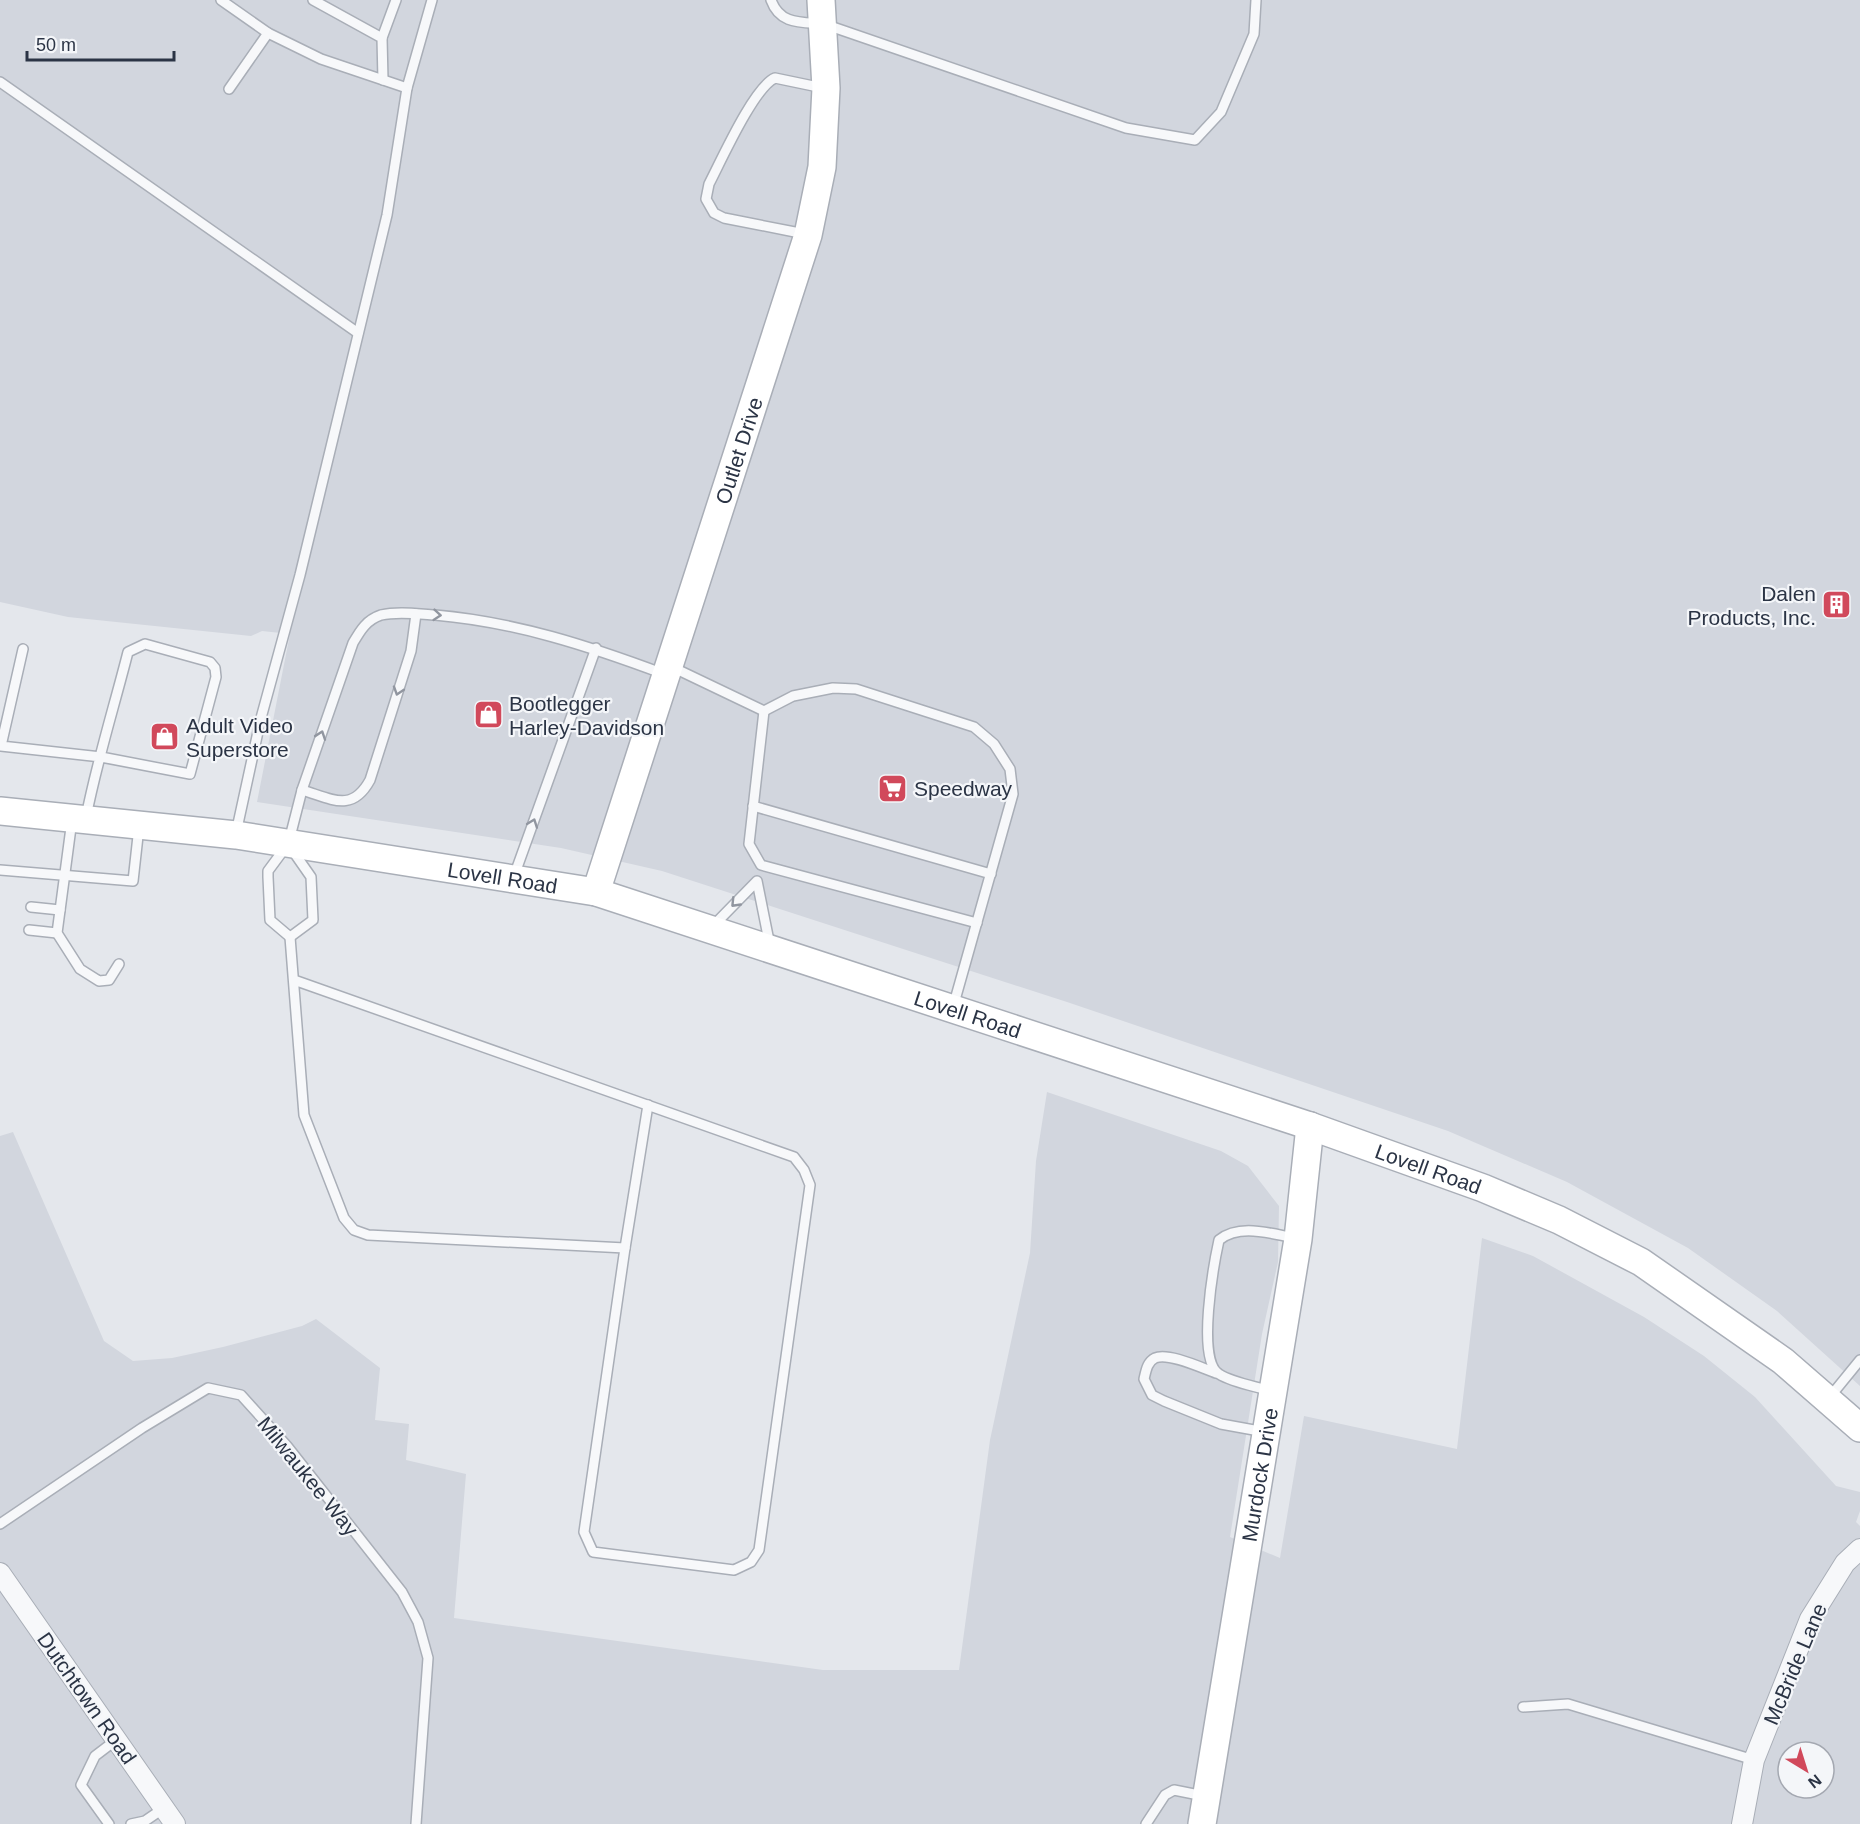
<svg xmlns="http://www.w3.org/2000/svg" width="1860" height="1824" viewBox="0 0 1860 1824" font-family="Arial,sans-serif">
<style>
.built{fill:#d2d6de;fill-rule:evenodd}
.lines{fill:none;stroke-linecap:round;stroke-linejoin:round}
.lane-casing{stroke:#a9aeb7;stroke-width:12}
.street-casing{stroke:#a9aeb7;stroke-width:22}
.secondary-casing{stroke:#a9aeb7;stroke-width:30}
.lane{stroke:#f7f8fa;stroke-width:9}
.street{stroke:#f7f8fa;stroke-width:20}
.secondary{stroke:#fff;stroke-width:27}
.oneway{stroke:#9196a0}
.labels{text-anchor:middle;dominant-baseline:central;stroke-width:4.5;stroke-linejoin:round;paint-order:stroke}
.street-label{font-size:21px;fill:#2b3445;stroke:#f4f6f9}
.poi-label{font-size:21px;fill:#2b3445;stroke:#f4f6f9;text-anchor:start}
</style>
<rect width="100%" height="100%" fill="#e4e7ec"/>
<g class="built">
<path d="M0,0h1860v1386l-83,-75 -89,-63 -121,-66 -119,-51 -381,-129 -405,-131 -101,-23 -304,-46 33,-168 -28,-3 -11,5 -183,-19 -68,-15z"/>
<path d="M1047,1092l174,59 27,15 31,40 -1,56 -16,72 -32,203 50,21 24,-142 153,33 25,-211 51,18 111,61 60,39 51,41 81,89 24,6v19l-4,11 4,4v298h-1860v-688l13,-4 91,209 29,20 39,-3 51,-11 79,-21 14,-7 64,49 -5,52 34,4 -3,36 60,14 -12,144 369,52h136l31,-230 40,-187 6,-92zM1788,1752h36v36h-36z"/>
</g>
<g class="lines">
<defs>
<g id="lane">
<path d="M221,0l47,33 53,26 86,29"/>
<path d="M313,0l69,38 1,42"/>
<path d="M771,0c9,25 30,22 53,24l302,104 69,12 26,-28 33,-78 2,-34"/>
<path d="M382,38l14,-38"/>
<path d="M0,82l358,251"/>
<path d="M229,89l39,-56"/>
<path d="M805,234l-81,-16 -10,-5 -8,-14 3,-15c12,-23 45,-97 66,-106l48,10"/>
<path d="M23,649l-22,97 100,11 89,17 26,-97 -1,-9 -5,-6 -65,-18 -17,8c-14,55 -31,109 -42,165"/>
<path d="M672,667l92,44 29,-15 40,-8 23,1 118,38 20,17 16,25 3,25 -60,213"/>
<path d="M764,711l-15,133 12,21 216,58"/>
<path d="M302,790c30,9 50,23 68,-10l41,-129 5,-37"/>
<path d="M753,806l238,68"/>
<path d="M72,820l-15,113 23,36 19,12 10,-1 10,-16"/>
<path d="M236,833l25,-115 39,-143 87,-360 20,-127 25,-88"/>
<path d="M289,841l13,-51 51,-147c7,-12 13,-23 28,-28 17,-4 37,-1 54,0 81,7 154,31 229,59"/>
<path d="M288,844l23,33 2,43 -23,17 -20,-17 -2,-43v-6z"/>
<path d="M0,870l133,11 6,-54"/>
<path d="M514,876l82,-228"/>
<path d="M31,907l29,3"/>
<path d="M713,926l44,-45 13,65"/>
<path d="M29,930l28,3"/>
<path d="M290,937l14,178 40,103 10,12 14,5 257,13 -41,284 9,20 141,18 17,-8 8,-12 51,-365 -6,-15 -10,-13 -500,-177"/>
<path d="M625,1248l23,-143"/>
<path d="M1216,1373c-14,-5 -48,-21 -61,-15 -8,4 -9,13 -11,21l8,16 12,6 57,23 44,8"/>
<path d="M1271,1391c-16,-5 -38,-8 -52,-17 -23,-14 -5,-111 0,-134 21,-17 52,-6 77,-2"/>
<path d="M1829,1398l31,-38"/>
<path d="M0,1524l142,-96 66,-40 33,7 46,51 115,146 16,30 10,36 -12,166"/>
<path d="M1523,1707l45,-3 186,56"/>
<path d="M109,1824l-28,-39 14,-29 21,-16"/>
<path d="M131,1824l14,-3 19,-13"/>
<path d="M1146,1824l19,-29 9,-5 30,6"/>
</g>
<g id="street">
<path d="M0,1573l175,251"/>
<path d="M1742,1824l12,-64 56,-141 35,-56 15,-14"/>
</g>
<g id="secondary">
<path id="s1" d="M0,811l236,24 360,57 714,234 173,62 76,32 82,42 142,99 77,67"/>
<path id="s2" d="M596,892l212,-657 14,-68 4,-79 -5,-88"/>
<path id="s3" d="M1202,1824l96,-585 12,-113"/>
</g>
</defs>
<use href="#lane" class="lane-casing"/>
<use href="#street" class="street-casing"/>
<use href="#secondary" class="secondary-casing"/>
<use href="#lane" class="lane"/>
<use href="#street" class="street"/>
<use href="#secondary" class="secondary"/>
</g>
<defs><path id="oneway-chevron" d="M-2-3.5L2.5 0L-2 3.5" fill="none" stroke-width="1.6" stroke-linecap="round" stroke-linejoin="round" transform="scale(1.5)"/></defs>
<g class="oneway">
<use href="#oneway-chevron" transform="translate(437 615) rotate(5)"/>
<use href="#oneway-chevron" transform="translate(398 691) rotate(108)"/>
<use href="#oneway-chevron" transform="translate(321 735) rotate(-71)"/>
<use href="#oneway-chevron" transform="translate(533 823) rotate(-70)"/>
<use href="#oneway-chevron" transform="translate(735 903) rotate(134)"/>
</g>
<defs>
<symbol id="building-square" viewBox="-11 -11 22 22"><rect x="-9" y="-9" width="18" height="18" rx="4" fill="#d1495b" stroke="#f4f6f9"/><path d="M-4-6H4V6H1V3H-1V6H-4ZM-2.5-4.3h1.7v1.8h-1.7ZM.8-4.3h1.7v1.8H.8ZM-2.5-1h1.7V.8h-1.7ZM.8-1h1.7V.8H.8Z" fill="#fff"/></symbol>
<symbol id="shop-square" viewBox="-11 -11 22 22"><rect x="-9" y="-9" width="18" height="18" rx="4" fill="#d1495b" stroke="#f4f6f9"/><path d="M-5-2.5h2.3a2.7 3.5 0 0 1 5.4 0H5L5.5 6h-11ZM-1.5-2.5h3a1.5 2.3 0 0 0-3 0Z" fill="#fff"/></symbol>
<symbol id="supermarket-square" viewBox="-11 -11 22 22"><rect x="-9" y="-9" width="18" height="18" rx="4" fill="#d1495b" stroke="#f4f6f9"/><path d="M-6-5.5h2.5l.6 2H6L4.5 2H-2.5L-4.4-4H-6ZM-1.5 3.2a1.3 1.3 0 1 0 .1 0ZM3 3.2a1.3 1.3 0 1 0 .1 0Z" fill="#fff"/></symbol>
</defs>
<g fill-rule="evenodd">
<use href="#building-square" x="1820" y="588" width="33" height="33"/>
<use href="#shop-square" x="472" y="698" width="33" height="33"/>
<use href="#shop-square" x="148" y="720" width="33" height="33"/>
<use href="#supermarket-square" x="876" y="772" width="33" height="33"/>
</g>
<g class="labels">
<g class="street-label">
<text stroke="none"><textPath href="#s2" startOffset="464">Outlet Drive</textPath></text>
<text stroke="none"><textPath href="#s1" startOffset="507">Lovell Road</textPath></text>
<text stroke="none"><textPath href="#s1" startOffset="993">Lovell Road</textPath></text>
<text stroke="none"><textPath href="#s1" startOffset="1479">Lovell Road</textPath></text>
<text stroke="none"><textPath href="#s3" startOffset="354">Murdock Drive</textPath></text>
<text transform="translate(308 1476) rotate(51)">Milwaukee Way</text>
<text transform="translate(1795 1664) rotate(-67)">McBride Lane</text>
<text transform="translate(87 1698) rotate(55)">Dutchtown Road</text>
</g>
<g class="poi-label">
<text x="1816" y="593" text-anchor="end">Dalen<tspan x="1816" dy="24">Products, Inc.</tspan></text>
<text x="509" y="703">Bootlegger<tspan x="509" dy="24">Harley-Davidson</tspan></text>
<text x="186" y="725">Adult Video<tspan x="186" dy="24">Superstore</tspan></text>
<text x="914" y="788">Speedway</text>
</g>
</g>
<g transform="translate(1806 1770) rotate(142)"><circle r="28" fill="#f4f6f9" stroke="#a4a8b1" stroke-width="1.5"/>
<path d="M0-4.5L10 22L0 15L-10 22Z" fill="#d1495b"/>
<text y="-9" font-size="16" font-weight="bold" text-anchor="middle" fill="#2b3445">N</text>
</g>
<path d="M27 51v9h147v-9" fill="none" stroke="#2b3445" stroke-width="3"/>
<text x="36" y="51" font-size="18" fill="#2b3445" stroke="#f4f6f9" stroke-width="4.5" paint-order="stroke">50 m</text>
</svg>
